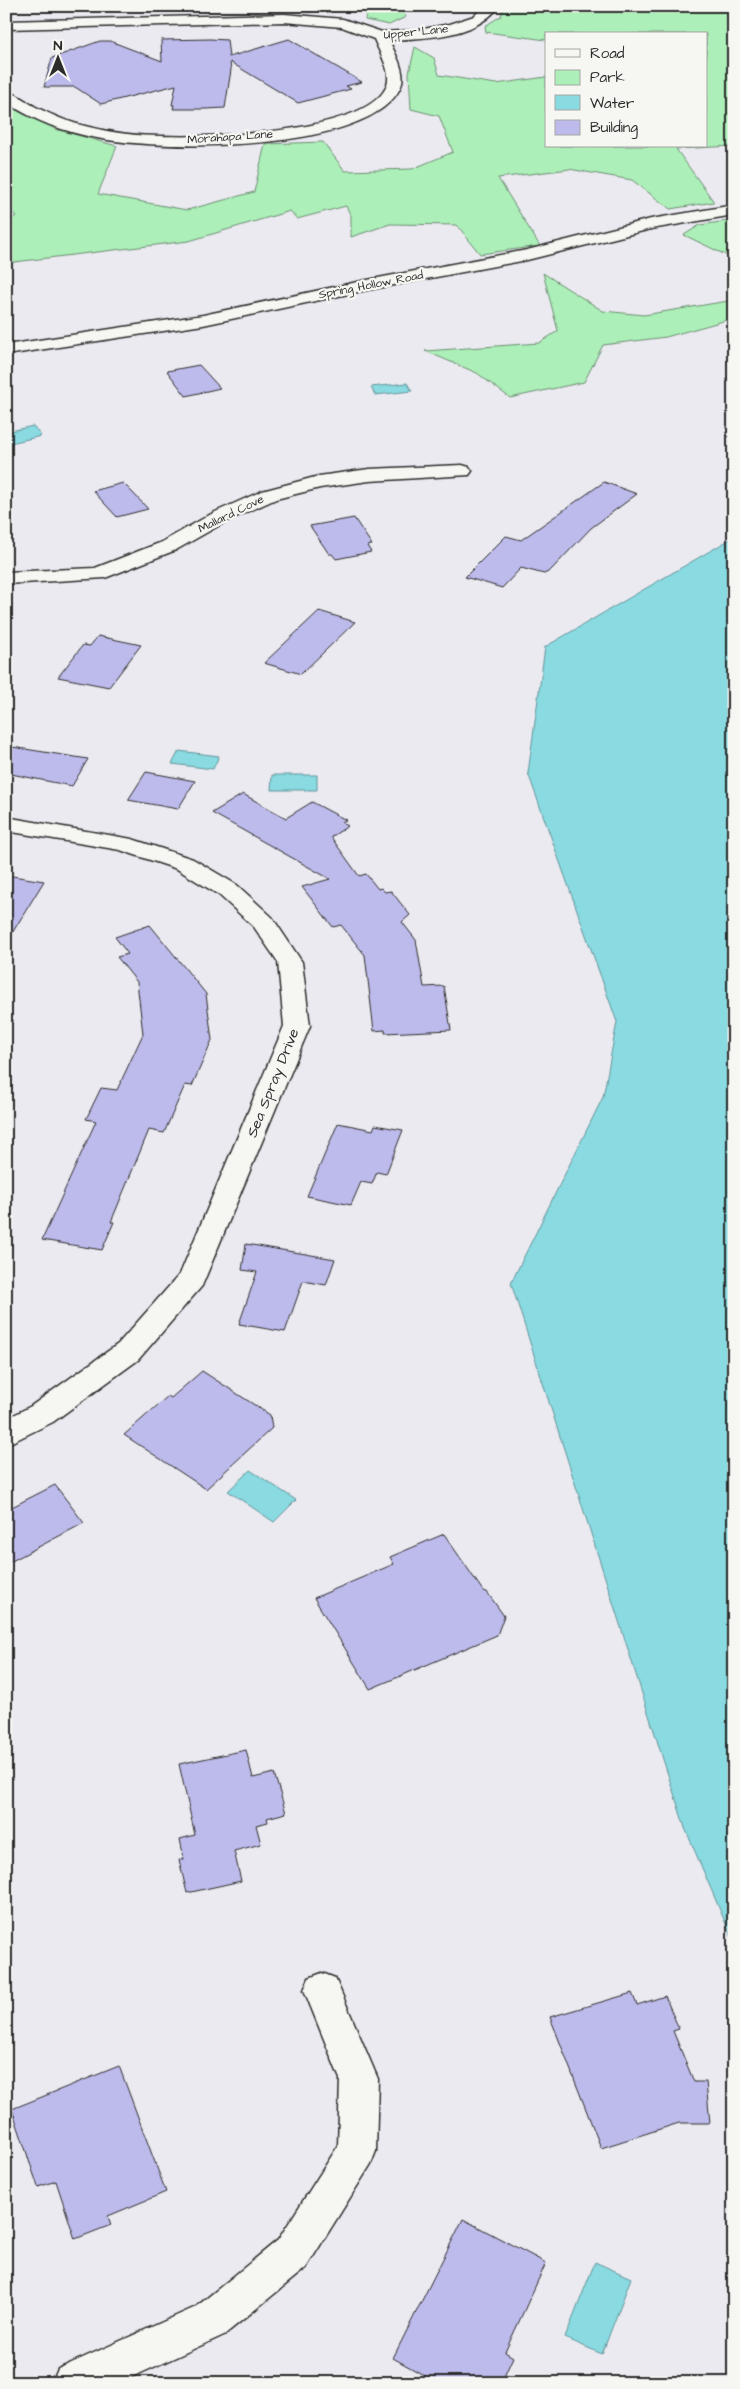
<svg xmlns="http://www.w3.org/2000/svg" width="740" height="2389" viewBox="0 0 740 2389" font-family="'Architects Daughter',sans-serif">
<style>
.green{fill:#acefb8;stroke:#6c8d72}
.water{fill:#89dae1;stroke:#639498}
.building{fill:#bdbbec;stroke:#2b2b2b}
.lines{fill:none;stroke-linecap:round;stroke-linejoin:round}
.minor-casing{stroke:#2b2b2b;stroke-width:3}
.minor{fill:#f6f6f2;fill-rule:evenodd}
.labels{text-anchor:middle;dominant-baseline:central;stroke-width:4.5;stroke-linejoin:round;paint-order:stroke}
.far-street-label{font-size:12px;fill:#2b2b2b;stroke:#f6f6f2}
.street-label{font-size:15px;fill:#2b2b2b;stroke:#f6f6f2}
</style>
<rect width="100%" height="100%" fill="#ebeaf1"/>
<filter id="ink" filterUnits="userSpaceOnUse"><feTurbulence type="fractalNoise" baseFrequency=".02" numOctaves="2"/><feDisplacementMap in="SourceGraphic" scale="10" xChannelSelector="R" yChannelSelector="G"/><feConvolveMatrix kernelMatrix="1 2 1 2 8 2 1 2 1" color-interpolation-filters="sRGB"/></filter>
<g filter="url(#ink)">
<g class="green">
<path d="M367,6h32l7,11 -17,8 -24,-5z"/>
<path d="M504,6h230v140l-58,3 38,53 -44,7 -38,-29 -63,-11 -71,9 42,68 -60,8 -23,-29 -67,-1 -39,13v-21l-5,-10 -49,13 -7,-8 -101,30 -183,22v-40l10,-7 -10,-9v-102l49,24 62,17 -19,48 89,16 67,-18 11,-48 58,-2 22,29 67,-2 41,-17 -14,-36 -28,-7 -2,-36 6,-26 19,11 5,17 57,9 50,-7v69h160v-112h-160v6l-60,-8 -1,-6 16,-10z"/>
<path d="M734,220v39l-50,-24 16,-10z"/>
<path d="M543,273l60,38 41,4 90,-15v18l-68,19 -63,8 -19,37 -74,16 -33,-25 -52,-22 114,-8 19,-12z"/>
</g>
<g class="water">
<path d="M407,383l5,8 -37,4 -4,-8z"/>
<path d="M33,426l8,10 -35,8v-12z"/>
<path d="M734,537v1406l-49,-115 -174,-545 92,-186 14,-75 -89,-249 17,-126z"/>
<path d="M179,751l40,5 -6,13 -41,-5z"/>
<path d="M272,775h45v15h-46z"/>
<path d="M250,1470l46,30 -22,22 -46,-31z"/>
<path d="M595,2262l36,16 -29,76 -37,-16z"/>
</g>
<g class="building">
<path d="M210,39l17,1 2,17 60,-18 73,43 -16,4 5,3 -53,14 -68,-41 1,8 -6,38 -19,1h-33l1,-4h-2l4,-20 -75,19 -26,-17h-31l8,-29 48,-17h10l52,20 -1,-21z"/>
<path d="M199,365l21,23 -34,8 -19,-25z"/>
<path d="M604,482l33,12 -46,34 -41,43 -6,3 -23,-6 -19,20 -37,-11 41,-41 15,4z"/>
<path d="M123,483l9,9 16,17 -31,8 -24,-26z"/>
<path d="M354,518l18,27 -5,1 4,6 -35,7 -4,-5h-3l-19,-28z"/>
<path d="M319,611l36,11 -54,52 -37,-11z"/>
<path d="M98,636l43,9 -32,42 -51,-10 25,-32 7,1z"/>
<path d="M6,746l82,13 -16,27 -66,-13z"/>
<path d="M146,772l49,9 -17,28 -50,-9z"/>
<path d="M243,794l43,24 26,-16 34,18 -4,2 6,4 -17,11 28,39 7,-2 12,15 3,-1 4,4 6,-1 19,24 -8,7 14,18 8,47 20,-1 7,44 -66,3v-3l-11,1 -9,-76 -24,-30 -8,2 -31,-40 28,-8 -118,-66z"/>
<path d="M6,875l38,6 -38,62z"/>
<path d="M150,925l56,69 6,46 -20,46 -7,-1 -21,48 -15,-3 -38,92h3l-12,28 -60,-10 54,-119 -10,-2 15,-31 16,2 26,-56 -6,-52 -20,-25 11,-3 -13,-17z"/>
<path d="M338,1123l35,7 2,-5 28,5 -17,44 -9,-2 -5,12 -11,-2 -10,23 -44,-9z"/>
<path d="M246,1244l89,15 -9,26 -23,-4 -18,51 -46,-8 18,-52 -15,-2z"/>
<path d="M202,1371l68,44 2,13 -66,61 -82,-54 44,-39 3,2z"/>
<path d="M55,1485l29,38 -78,41v-54z"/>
<path d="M444,1534l39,57 4,1 17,24 -7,19 -127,54 -56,-91 80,-34 -4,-7z"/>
<path d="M246,1750l7,28 21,-5 12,40 -19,5 1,4 -12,3 5,19 -27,7 7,30 -54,12 -8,-33 5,-1 -4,-20 15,-4 -16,-71z"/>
<path d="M632,1993l5,12 28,-9 14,33 -6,2 21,51h12l4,41h-31l-78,25 -51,-131z"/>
<path d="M119,2066l47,126 -58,24 3,9 -36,14 -19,-58 -18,6 -26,-78z"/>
<path d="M463,2219l83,44 -41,89 8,5 -12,26h-63l-45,-25z"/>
</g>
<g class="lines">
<defs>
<g id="minor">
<path d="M484,6h15c-23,32 -74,32 -110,34 5,12 18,32 12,46 -28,68 -243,65 -304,52 -32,-6 -63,-17 -91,-36v-11c11,2 20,11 30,16 17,9 35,16 53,20 24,6 48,9 72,9 44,2 208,-2 226,-51 5,-14 -8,-33 -13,-46l-32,-12 -58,-5 -278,7v-8l278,-7 59,5 39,13 36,-2 32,-6 24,-8z"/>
<path d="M734,205v10l-83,14 -124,31 -165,31 -159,34 -197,30v-10l197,-30 159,-34 165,-31 124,-31z"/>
<path d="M462,465l7,2 3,4 -3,4 -100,6 -49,7 -44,11 -49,22 -51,29 -71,28 -99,6v-12l89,-4 67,-26 51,-29 49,-22 57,-15 50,-7z"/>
<path d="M6,817l126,22 61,20 44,26 35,32 30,45 8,64 -108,260 -64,74 -85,62 -47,23v-26l25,-13 87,-62 62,-70 104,-248 -6,-64 -24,-35 -35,-32 -42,-26 -57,-19 -114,-19z"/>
<path d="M322,1973l13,5 43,101 -2,72 -5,13 -65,104 -82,67 -105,48h-67l6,-14 138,-62 82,-67 60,-94 2,-67 -36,-89 5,-12z"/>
</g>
</defs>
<use href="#minor" class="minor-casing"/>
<use href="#minor" class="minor"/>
</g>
</g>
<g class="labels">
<g class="far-street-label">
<text transform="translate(416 32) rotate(-6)">Upper Lane</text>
<text transform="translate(230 137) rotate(-4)">Morahapa Lane</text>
<text transform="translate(371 285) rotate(-11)">Spring Hollow Road</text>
<text transform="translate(231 514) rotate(-26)">Mallard Cove</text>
</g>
<g class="street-label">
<text transform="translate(273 1083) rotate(-68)">Sea Spray Drive</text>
</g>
</g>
<rect width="740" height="2389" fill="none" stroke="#f6f6f2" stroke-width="25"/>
<rect x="12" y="12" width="715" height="2364" fill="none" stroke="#2b2b2b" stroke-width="2" filter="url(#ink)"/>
<rect x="545" y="32" width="162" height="115" fill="#f6f6f2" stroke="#a5a5a2"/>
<rect x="555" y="49" width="25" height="8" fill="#f6f6f2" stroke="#a5a5a2"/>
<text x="590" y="58" font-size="15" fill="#2b2b2b">Road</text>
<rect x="555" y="70" width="25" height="15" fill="#acefb8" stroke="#a5a5a2"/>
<text x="590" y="82" font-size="15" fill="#2b2b2b">Park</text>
<rect x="555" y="95" width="25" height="15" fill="#89dae1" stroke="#a5a5a2"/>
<text x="590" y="108" font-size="15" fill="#2b2b2b">Water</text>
<rect x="555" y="120" width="25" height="15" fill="#bdbbec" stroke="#a5a5a2"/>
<text x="590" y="132" font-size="15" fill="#2b2b2b">Building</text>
<g transform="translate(58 58)" stroke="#f6f6f2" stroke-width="4" paint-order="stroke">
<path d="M0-4L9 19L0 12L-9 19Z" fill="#2b2b2b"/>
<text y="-8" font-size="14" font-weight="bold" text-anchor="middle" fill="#2b2b2b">N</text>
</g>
</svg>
